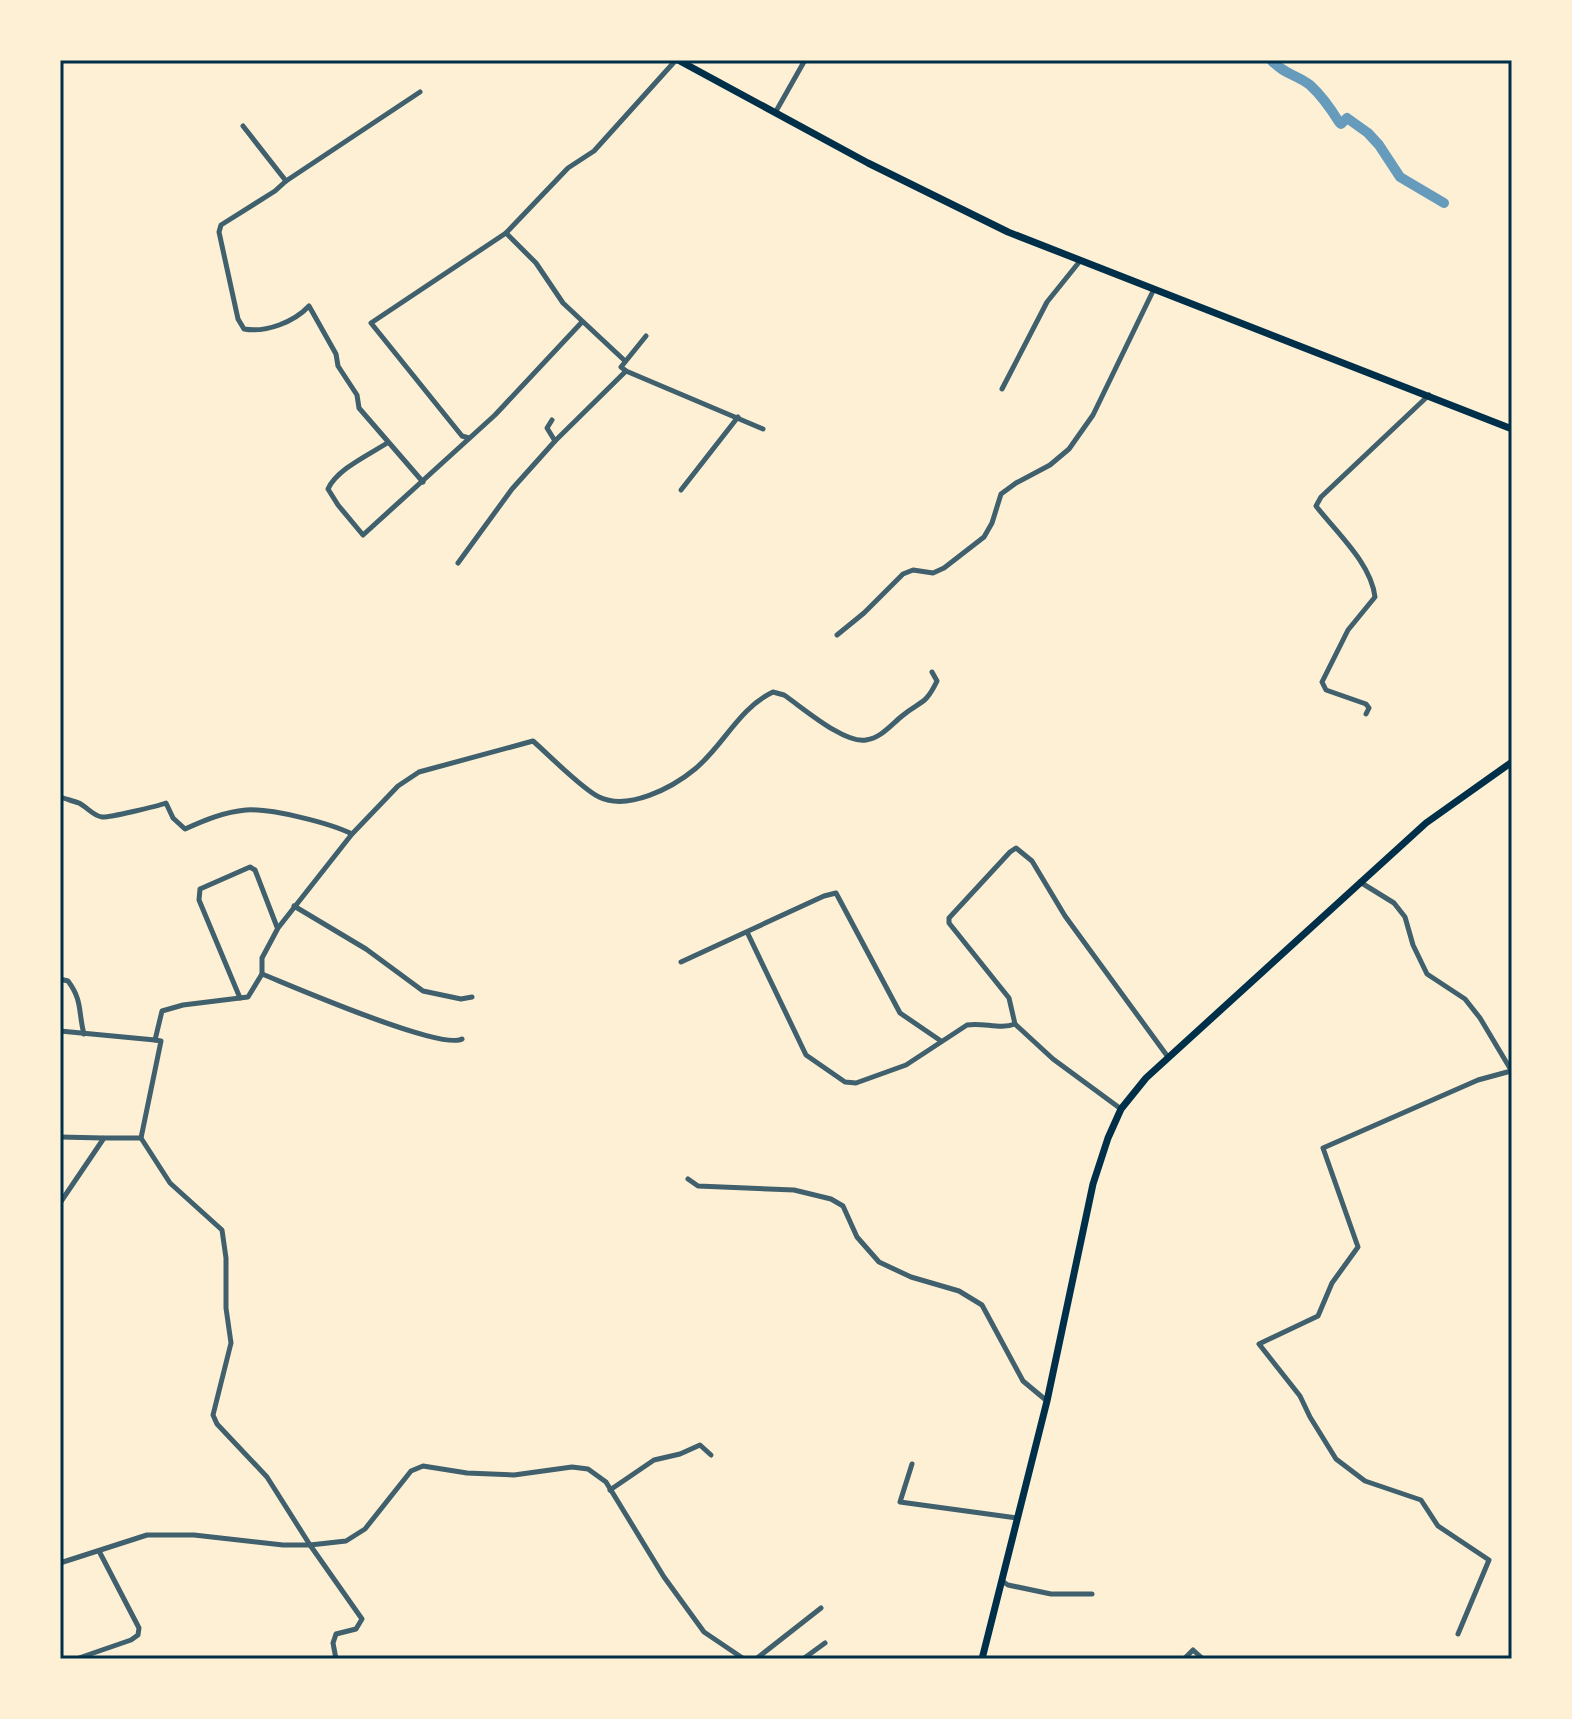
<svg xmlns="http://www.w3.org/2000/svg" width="1572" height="1719" viewBox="0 0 1572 1719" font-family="'Roboto Condensed',sans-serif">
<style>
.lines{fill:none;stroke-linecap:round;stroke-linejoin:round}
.canal{stroke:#669bbc;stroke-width:10}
.minor{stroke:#3f606c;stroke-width:5}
.primary{stroke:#003049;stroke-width:7}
.neatline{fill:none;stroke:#003049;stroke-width:3}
</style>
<rect width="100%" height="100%" fill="#fdf0d5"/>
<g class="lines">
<path class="canal" d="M1271,60c14,15 25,14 39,25 12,11 21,24 29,37l2,2 6,-6 21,15 11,12 21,32 44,26"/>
<g class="minor">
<path d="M420,92l-134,89 -11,10 -54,34 -2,7 19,87 6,10c22,4 50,-7 65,-23l27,48 2,12 19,29 2,13 64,74"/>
<path d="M775,113l30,-53"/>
<path d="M243,126l43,55"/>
<path d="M506,233l30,30 27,40 61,57"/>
<path d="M646,336l-25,31 5,4 137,58"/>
<path d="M1002,389l45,-87 33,-41"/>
<path d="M552,420l-5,8 8,13 71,-70"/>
<path d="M469,438l-7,-2 -91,-113 135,-90 62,-65 26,-17 82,-91"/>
<path d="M387,443c-18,12 -50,26 -59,46l10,16 25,30 132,-120 87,-93"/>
<path d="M681,490l57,-73"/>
<path d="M458,563l54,-74 43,-48"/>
<path d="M837,635l27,-22 39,-39 10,-4 20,3 11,-5 40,-31 8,-14 9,-29 15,-11 34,-18 19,-16 24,-34 61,-126"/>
<path d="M1366,714l3,-6 -3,-4 -40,-14 -4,-8 26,-52 27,-33c-4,-34 -39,-65 -59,-91l5,-9 108,-102"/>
<path d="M60,797c6,2 13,4 19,6 8,4 14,13 23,14 6,1 56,-11 64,-14l7,15 12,11c20,-9 39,-17 61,-19 24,-2 84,13 106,24"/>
<path d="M1360,882l34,21 11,14 8,28 14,29 38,25 15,19 31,52"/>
<path d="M294,906l72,43 57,42 38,8 11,-2"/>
<path d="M748,934l58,121 39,27 11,1 50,-18 61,-40c16,-3 33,5 48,-1l38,35 68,50"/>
<path d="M681,962l143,-66 12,-3 64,120 41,28"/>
<path d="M262,974c30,12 179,77 200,65"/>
<path d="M60,979l8,2c15,20 10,31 16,53"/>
<path d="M240,998l-41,-98 1,-11 50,-22 5,3 22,57"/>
<path d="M1015,1024l-6,-26 -60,-75v-5l61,-66 6,-4 16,13 33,55 103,141"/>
<path d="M60,1031l95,9"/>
<path d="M60,1137l43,1"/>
<path d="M141,1138l29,45 52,47 4,28v50l5,35 -18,72 4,9 50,53 43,68 52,74 -6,10 -20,5 -3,9 3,16"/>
<path d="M688,1179l10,7 96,4 37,9 12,7 14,31 22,25 32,15 48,14 23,14 41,76 24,20"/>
<path d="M60,1203l44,-65h37l20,-97 -6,-1 7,-29 21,-6 65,-8 14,-23v-16l16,-30 74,-94 46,-48 21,-14 114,-31c16,14 49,48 66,56 29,14 73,-9 96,-28 28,-23 44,-61 78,-77l11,3c18,12 60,49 82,45 15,-2 25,-15 36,-24 19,-16 23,-10 35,-35l-5,-9"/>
<path d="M912,1464l-12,38 117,16"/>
<path d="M610,1490l44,-30 26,-6 20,-9 11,10"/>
<path d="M60,1563l87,-28h47l89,10h27l36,-4 19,-12 46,-58 12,-5 44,7 47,2 58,-8 16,2 18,13 58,95 40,55 40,27"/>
<path d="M1002,1581l6,4 43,9h41"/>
<path d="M1458,1634l31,-74 -51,-34 -17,-26 -56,-19 -29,-22 -26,-42 -10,-21 -41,-52 59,-28 14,-33 26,-36 -35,-99 155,-68 33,-9"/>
<path d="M76,1659l55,-19 7,-5 1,-7 -40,-77"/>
<path d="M756,1659l65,-51"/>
<path d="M803,1659l22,-16"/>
<path d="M1184,1659l9,-9 10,9"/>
</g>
<g class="primary">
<path d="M678,60l190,103 140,69 504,197"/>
<path d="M982,1659l65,-258 46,-217 15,-46 13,-29 25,-31 280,-255 86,-61"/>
</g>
</g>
<rect width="1572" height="1719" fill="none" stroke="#fdf0d5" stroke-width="124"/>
<rect x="62" y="62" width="1448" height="1595" class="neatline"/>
</svg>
